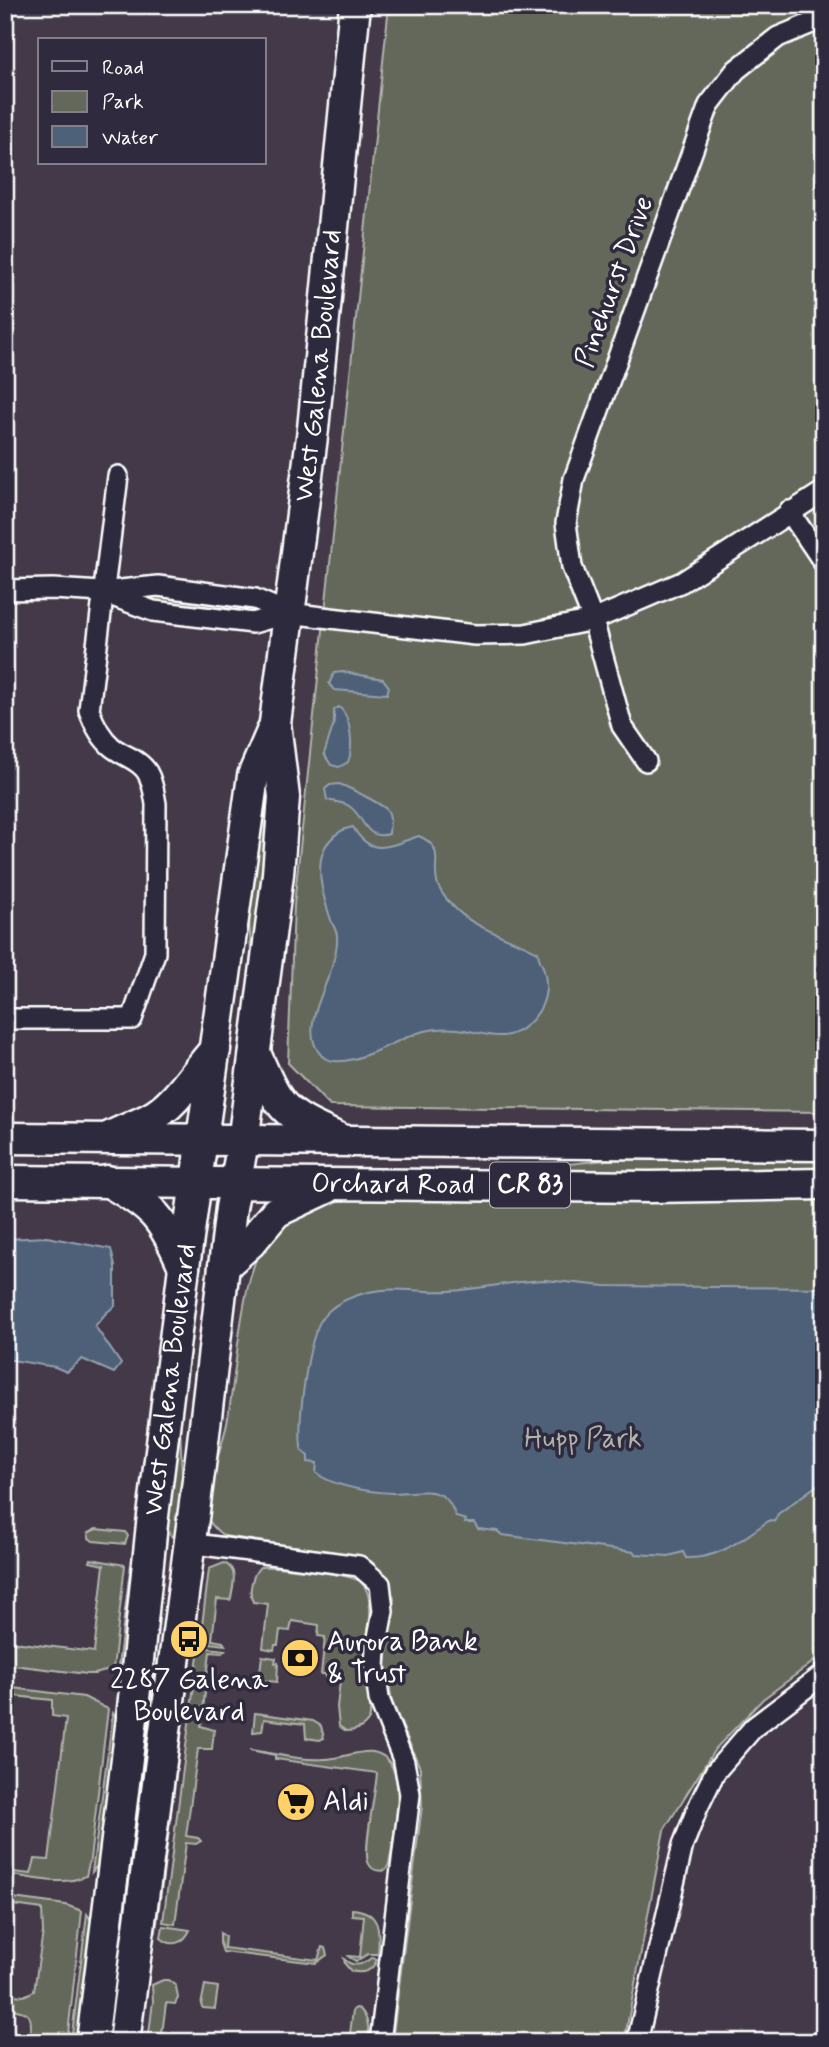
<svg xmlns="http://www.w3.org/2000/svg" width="829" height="2047" viewBox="0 0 829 2047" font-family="Mynerve,sans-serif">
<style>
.green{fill:#63685a;stroke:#b1b4ac;stroke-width:2}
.water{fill:#4d6178;stroke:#94a0ae;stroke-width:2}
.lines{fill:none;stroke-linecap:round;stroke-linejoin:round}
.street-casing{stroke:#fff;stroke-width:24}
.primary-casing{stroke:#fff;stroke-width:35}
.street{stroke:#2f2a3d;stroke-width:19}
.primary{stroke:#2f2a3d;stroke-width:30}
.labels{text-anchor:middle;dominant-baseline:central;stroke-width:7;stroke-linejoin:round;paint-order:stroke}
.shield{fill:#2f2a3d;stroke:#c1bfc5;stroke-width:2}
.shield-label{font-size:26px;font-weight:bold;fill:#fff}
.street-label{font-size:28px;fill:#fff;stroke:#2f2a3d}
.park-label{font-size:28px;fill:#b1b4ac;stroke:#2f2a3d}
.poi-label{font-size:28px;fill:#fff;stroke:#2f2a3d;text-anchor:start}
</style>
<rect width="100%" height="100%" fill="#433949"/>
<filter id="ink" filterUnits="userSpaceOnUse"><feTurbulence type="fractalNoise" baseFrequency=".0143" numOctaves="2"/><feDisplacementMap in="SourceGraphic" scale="14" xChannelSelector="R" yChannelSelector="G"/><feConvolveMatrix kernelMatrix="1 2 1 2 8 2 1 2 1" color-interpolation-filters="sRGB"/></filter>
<g filter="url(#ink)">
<g class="green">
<path d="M389,5h435v1107l-494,-6 -42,-43 6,-158z"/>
<path d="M157,594l68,10 1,4 -4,2 -68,-7 -4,-2 1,-6z"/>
<path d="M267,767l4,97 -19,107 -6,-109z"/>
<path d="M664,1154l160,2v17l-333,-1z"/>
<path d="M380,1197h444v457l-61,45 -48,50 -51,81 -40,212h-232l30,-236 -2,-38 -28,-66 -6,-38 8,-65 -6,-20 -17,-18 -17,-6 -130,-19c-11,-8 -19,-17 -21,-31 8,-29 20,-58 25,-88 10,-53 12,-156 49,-195 20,-21 75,-22 103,-25z"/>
<path d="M175,1425h5l3,73 -7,46 -14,-25z"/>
<path d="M96,1529l29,3 3,4 -3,8 -32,-3 -4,-3 -1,-5z"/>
<path d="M91,1559l34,6 -12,104 -18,5h-8l-82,-10v-23l89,11 10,-87 -14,-3z"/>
<path d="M224,1563c15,6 9,22 7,35l-1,2 -13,-1 -5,41 11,2 2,3 -25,-3 9,-73z"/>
<path d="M260,1567c15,-1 92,7 101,15 18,18 4,61 3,84 -1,14 10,43 5,53 -5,9 -13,12 -23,12l-7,-5 -2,-19 3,-26 -13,-2 -2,-5h-4l4,-37 -7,-1 1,-11 -27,-4 -2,10 -10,-1 -2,15h-3l-1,5 -11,-2 5,-44 -15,-2c-5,-9 -1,-28 7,-35z"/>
<path d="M130,1570l5,8 -9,80 -8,8z"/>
<path d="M199,1577l2,3 -45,351 -3,-5z"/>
<path d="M156,1628l-4,113 -37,301h-9z"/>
<path d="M199,1647l26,3 -3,3 -12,-1 -9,74 13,4 -2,19h-14l-12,87 12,2 3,3 -5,3 -10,-1 -11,81 -12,-2z"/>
<path d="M262,1656l14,2 -1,5h3l-1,19 -18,-2z"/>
<path d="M5,1687l79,10 24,12 -18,150 -4,17c-24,11 -55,1 -81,-2v-3l26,3 4,-15 14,1 17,-142 -14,-2v-16l-47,-5z"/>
<path d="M113,1713l7,10 -19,138 -9,11z"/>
<path d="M255,1713l58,8 8,5 3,12 -4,2 -14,-2 -1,-14 -41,-5 -2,12 -9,1z"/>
<path d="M250,1750c24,3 51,11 75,9 16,0 33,-9 48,-7 40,7 20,86 16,112l-3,6c-8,2 -15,0 -18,-8 -5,-12 8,-72 9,-89l-102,-14v-4z"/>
<path d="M5,1897l61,8 16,6 -15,131h-38c4,-27 4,-30 -24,-34v-14l19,2 10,-5 9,-59 -1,-23 -37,-5z"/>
<path d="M352,1909c29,2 28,23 26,45h-10l-12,7 -9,-5 13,1 4,-41 -12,-1z"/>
<path d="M87,1914l6,9 -12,119h-10z"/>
<path d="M163,1926l27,4c-6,13 -18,18 -29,8z"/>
<path d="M220,1933l5,3 -1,12 94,12 4,-13 3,1 2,7 -11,8 -93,-11 -3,-9z"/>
<path d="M371,1958l6,1c-4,12 -14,15 -26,12l-6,-7 -1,-5c9,9 19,6 27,-1z"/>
<path d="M163,1980h5l8,6 2,12 -3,6 -9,-1 -5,39h-13l5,-41 -1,-16z"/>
<path d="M205,1985l13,2 -3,22 -12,-1 -2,-3z"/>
<path d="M356,2008l4,1c9,10 9,19 8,33h-19l4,-32z"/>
</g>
<g class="water">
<path d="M343,672l40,7 6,8 -2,7 -53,-4 -5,-6 5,-11z"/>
<path d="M339,707c12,9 15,40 9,55l-9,5 -8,-2 -7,-11 10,-31v-13z"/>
<path d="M339,784c7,2 45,21 49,27 4,8 1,15 1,23 -25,7 -25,-19 -40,-28 -7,-4 -15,-4 -22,-6l-2,-11 5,-4z"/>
<path d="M353,827c19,33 39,17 66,9 27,12 13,28 18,46 2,8 10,18 15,23 22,25 58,32 86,47 0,7 2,8 5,15 7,21 2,42 -15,57 -24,22 -44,8 -70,5 -12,-1 -26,0 -37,3 -24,6 -78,43 -99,24 -24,-24 3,-64 10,-90 3,-10 6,-21 5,-31 -1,-5 -4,-10 -6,-15 -8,-23 -20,-61 0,-81 7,-7 12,-10 22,-12z"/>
<path d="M47,1237l64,12 4,17v40l-9,7 -11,13 26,38 -7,9 -32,-14 -15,13 -12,-5 -50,-8v-120z"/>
<path d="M545,1280l60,6 219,2v192l-46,34 -4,8 -4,-2c-27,18 -49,39 -84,38l-3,-6 -14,4 -34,-2 -1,-2 -132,-17 -5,-4 -19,-2 -4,-6h-9l1,-3 -10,-3c-3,-6 -5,-15 -11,-19 -13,-11 -36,-5 -52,-5 -23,-1 -59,-6 -77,-20l1,-10 -9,-1v-6l-6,-5 -1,-4c-3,-28 6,-108 22,-130 11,-14 29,-21 46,-25 27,-6 54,1 80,-1 32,-2 64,-10 96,-11z"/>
</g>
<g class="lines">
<defs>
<g id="street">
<path d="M789,511l35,52"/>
<path d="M5,590l48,-1 49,3 56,-6 97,13 33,14 187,22 50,-1 68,-14 89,-38 142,-91"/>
<path d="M107,594l46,17 100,12 35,-10"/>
<path d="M646,761l-24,-35 -29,-106 -21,-53 -6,-44 8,-44 135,-374 27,-35 42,-33 46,-19"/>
<path d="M5,1019h127l23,-66 1,-149c-2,-11 -3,-22 -9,-32 -8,-13 -24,-16 -35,-25 -12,-10 -18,-23 -23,-37l29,-234"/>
<path d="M188,1543l171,23 21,18 3,27 -7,37 -1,20 4,31 25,63 6,32 -30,248"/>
<path d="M637,2042l46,-197 15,-38 17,-35 39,-45 70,-53"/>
</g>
<g id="primary">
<path d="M255,1053c24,55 27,61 83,85"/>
<path d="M110,1137c13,-7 28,-12 41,-19 27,-15 43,-46 64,-68"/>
<path d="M5,1138l819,7"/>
<path id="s1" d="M5,1181l645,6 174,-3"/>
<path d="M107,1181c47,26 56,37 77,86"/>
<path d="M224,1266l26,-23 26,-31 51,-24"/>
<path id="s2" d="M92,2042l40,-324 20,-194 32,-257 69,-491 21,-49"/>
<path id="s3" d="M124,2042l78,-592 29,-242 12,-66 35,-268 6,-77 -9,-74 38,-294 42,-424"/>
</g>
</defs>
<use href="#street" class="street-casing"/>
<use href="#primary" class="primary-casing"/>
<use href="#street" class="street"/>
<use href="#primary" class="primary"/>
</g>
</g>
<defs>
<symbol id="bus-disc" viewBox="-11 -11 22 22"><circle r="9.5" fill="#ffd166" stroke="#2f2a3d"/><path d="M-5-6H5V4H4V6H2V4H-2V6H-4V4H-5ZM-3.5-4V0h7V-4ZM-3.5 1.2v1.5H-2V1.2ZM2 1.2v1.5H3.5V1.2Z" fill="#111"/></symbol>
<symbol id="bank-disc" viewBox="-11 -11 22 22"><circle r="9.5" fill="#ffd166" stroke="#2f2a3d"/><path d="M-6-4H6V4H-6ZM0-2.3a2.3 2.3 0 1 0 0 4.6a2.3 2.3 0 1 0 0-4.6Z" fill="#111"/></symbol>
<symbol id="supermarket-disc" viewBox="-11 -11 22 22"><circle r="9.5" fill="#ffd166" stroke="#2f2a3d"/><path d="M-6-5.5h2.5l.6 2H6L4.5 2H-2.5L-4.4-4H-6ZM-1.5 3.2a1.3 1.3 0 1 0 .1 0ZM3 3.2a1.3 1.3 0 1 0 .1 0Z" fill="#111"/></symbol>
</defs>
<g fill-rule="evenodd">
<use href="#bus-disc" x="167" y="1617" width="44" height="44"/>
<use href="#bank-disc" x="278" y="1636" width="44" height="44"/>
<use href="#supermarket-disc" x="274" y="1780" width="44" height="44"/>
</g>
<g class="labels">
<rect class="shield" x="490" y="1162.5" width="80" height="45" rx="5"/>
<g class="shield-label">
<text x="530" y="1185">CR 83</text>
</g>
<g class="street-label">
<text transform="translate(615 282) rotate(-70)">Pinehurst Drive</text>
<text stroke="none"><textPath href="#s3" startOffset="1690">West Galena Boulevard</textPath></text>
<text stroke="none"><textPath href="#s1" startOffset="388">Orchard Road</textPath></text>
<text stroke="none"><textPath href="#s2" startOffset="667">West Galena Boulevard</textPath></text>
</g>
<g class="park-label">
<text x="583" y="1439">Hupp Park</text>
</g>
<g class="poi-label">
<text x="327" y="1642">Aurora Bank<tspan x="327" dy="32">&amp; Trust</tspan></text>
<text x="189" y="1680" text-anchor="middle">2287 Galena<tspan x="189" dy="32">Boulevard</tspan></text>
<text x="323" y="1802">Aldi</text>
</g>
</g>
<rect width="829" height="2047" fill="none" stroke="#2f2a3d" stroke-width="28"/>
<rect x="14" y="14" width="801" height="2019" fill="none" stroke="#fff" stroke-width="2.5" filter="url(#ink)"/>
<rect x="38" y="38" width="228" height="126" fill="#2f2a3d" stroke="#827f8b" stroke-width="2"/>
<rect x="52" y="61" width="35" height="10" fill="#2f2a3d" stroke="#827f8b" stroke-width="2"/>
<text x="102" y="74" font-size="21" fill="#ffffff">Road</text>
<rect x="52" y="91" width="35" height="21" fill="#63685a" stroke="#827f8b" stroke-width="2"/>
<text x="102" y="108" font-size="21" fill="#ffffff">Park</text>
<rect x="52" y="126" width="35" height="21" fill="#4d6178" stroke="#827f8b" stroke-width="2"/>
<text x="102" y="144" font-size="21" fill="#ffffff">Water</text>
</svg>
